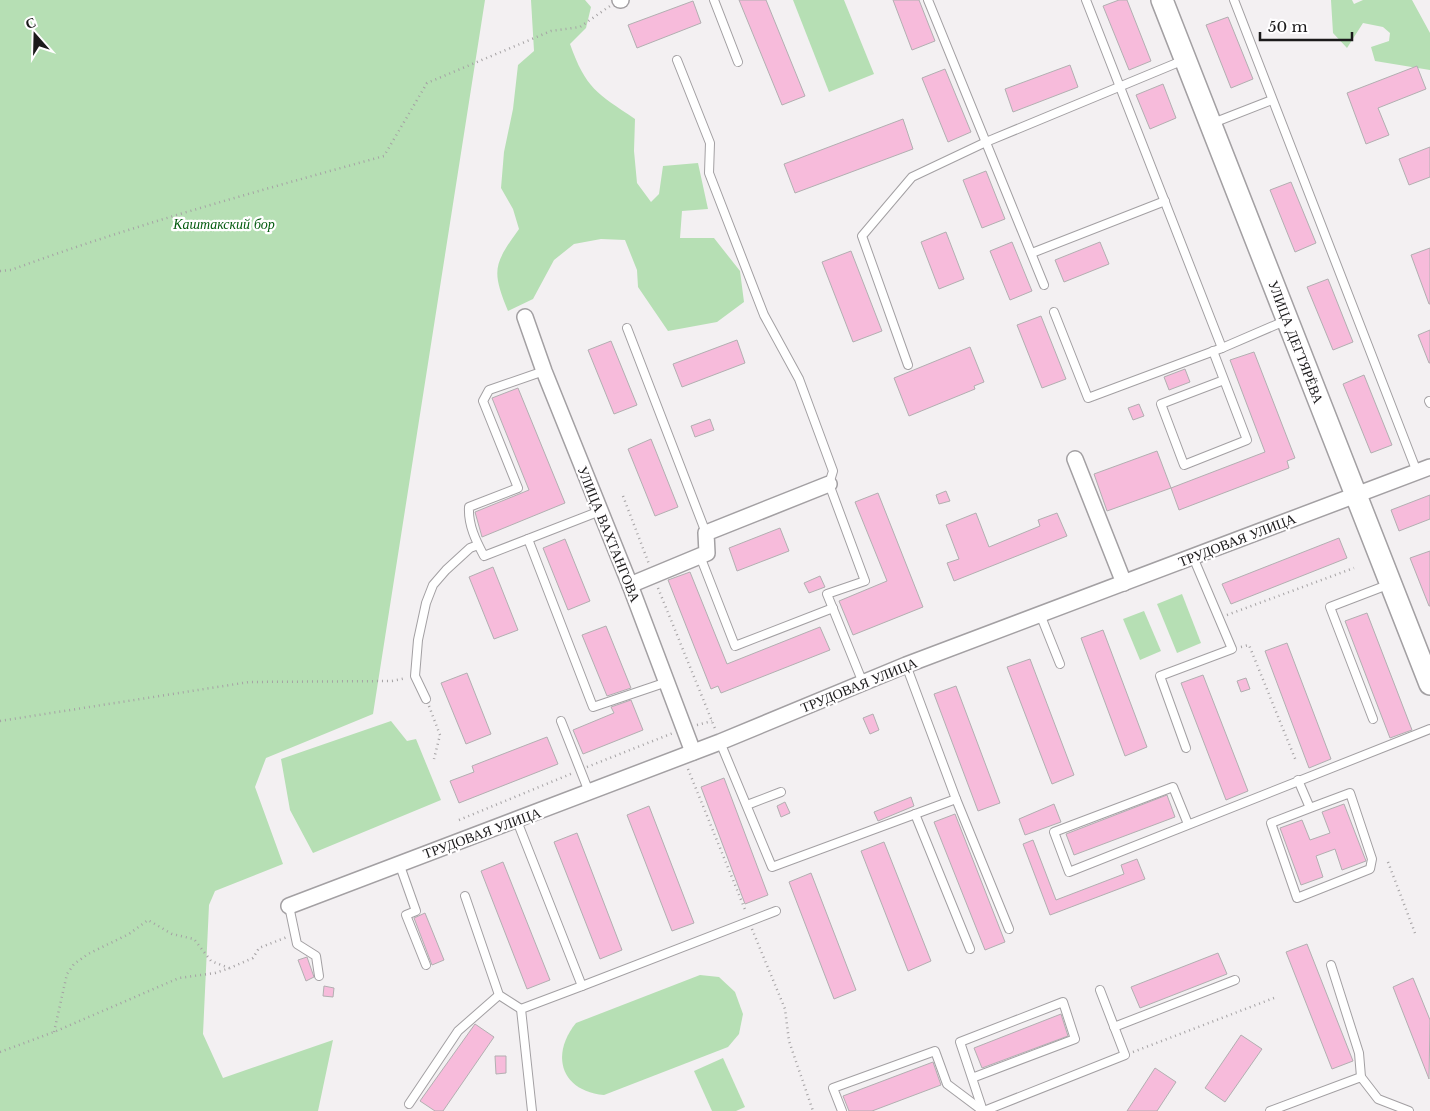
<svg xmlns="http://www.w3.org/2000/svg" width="1430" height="1111" viewBox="0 0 1430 1111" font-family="'Libre Baskerville',serif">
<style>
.green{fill:#b6dfb4}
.building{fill:#f7bbdb;stroke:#b2afb1}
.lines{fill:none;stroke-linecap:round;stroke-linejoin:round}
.lane-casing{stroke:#a3a0a3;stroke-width:10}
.street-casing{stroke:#a3a0a3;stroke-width:18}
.secondary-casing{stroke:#a3a0a3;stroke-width:24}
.path{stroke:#a5a2a4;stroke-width:2.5;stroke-dasharray:1 4;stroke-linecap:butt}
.lane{stroke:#fff;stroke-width:8}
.street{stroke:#fff;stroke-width:15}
.secondary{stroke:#fff;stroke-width:21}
.labels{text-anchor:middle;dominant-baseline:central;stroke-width:4.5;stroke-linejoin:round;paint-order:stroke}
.park-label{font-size:14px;font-style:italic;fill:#045b0f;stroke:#fffeff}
.street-label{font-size:14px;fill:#1b1a1b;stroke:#fffeff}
</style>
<rect width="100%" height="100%" fill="#f3f0f2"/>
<g class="green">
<path d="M0,0h485l-112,714 -107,44 -11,29 28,77 -68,27 -6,14 -6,129 20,44 110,-38 -15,71h-318z"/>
<path d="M531,0h54l6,7 -5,21 -16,16c16,45 27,49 65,75l-1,32 3,32 14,19 8,-8 4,-28 35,-3 10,46 -26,2 -2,27h34l26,33 4,31 -27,20 -49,9 -30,-44 -1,-17 -12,-30 -24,-1 -27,5 -20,16 -21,39 -25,12c-17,-41 -14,-47 11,-82l-6,-20 -12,-21 3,-36 9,-43 5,-44 16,-14z"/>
<path d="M793,0h51l30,74 -45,18z"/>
<path d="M1331,0h21l2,4 9,-4h49l18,33v37l-55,-9 -4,-14 18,-6 1,-8 -7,-6 -20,-4 -16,25 -14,-15z"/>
<path d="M1182,594l19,49 -24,10 -20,-49z"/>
<path d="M1144,611l17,40 -21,9 -17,-41z"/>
<path d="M391,721l16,20 9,-2 25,61 -128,53 -23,-43 -9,-51z"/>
<path d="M700,975l19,2 16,15 8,22 -4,20 -11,13 -124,48c-43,-4 -54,-40 -28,-72z"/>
<path d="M723,1058l22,49 -9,4h-24l-18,-40z"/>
</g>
<g class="building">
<path d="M739,0h27l39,96 -23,9z"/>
<path d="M893,0h26l16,41 -23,9z"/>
<path d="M1119,0h8l24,61 -22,9 -26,-64z"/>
<path d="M693,1l8,22 -64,25 -9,-23z"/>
<path d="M1228,17l25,62 -22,9 -25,-63z"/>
<path d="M1070,65l8,22 -65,25 -8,-23z"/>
<path d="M1417,66l9,23 -48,19 11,27 -23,9 -19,-51z"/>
<path d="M945,69l26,63 -23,10 -26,-64z"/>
<path d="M1163,84l13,34 -26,11 -14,-34z"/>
<path d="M903,119l10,30 -118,44 -11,-29z"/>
<path d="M1430,147v30l-21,8 -10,-26z"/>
<path d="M986,171l19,48 -23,9 -19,-48z"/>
<path d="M1291,182l25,61 -21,9 -25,-62z"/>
<path d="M946,232l18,47 -25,10 -18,-47z"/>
<path d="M1012,242l20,49 -22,9 -20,-49z"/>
<path d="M1100,242l9,22 -45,18 -9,-22z"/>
<path d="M1430,248v56h-1l-18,-49z"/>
<path d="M851,251l31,80 -29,11 -31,-80z"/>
<path d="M1328,279l25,63 -20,8 -26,-63z"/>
<path d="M1041,316l25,63 -24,9 -25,-63z"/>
<path d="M1430,330v33h-1l-11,-28z"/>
<path d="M737,340l8,23 -63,24 -9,-23z"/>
<path d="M611,341l26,64 -23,9 -26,-64z"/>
<path d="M970,347l14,35 -10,4 1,3 -66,27 -15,-38z"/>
<path d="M1254,352l41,106 -8,3 2,7 -110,42 -8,-22 94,-36 -35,-92z"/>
<path d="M1185,369l5,13 -21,8 -5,-13z"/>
<path d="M1364,375l28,70 -21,8 -28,-69z"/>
<path d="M518,388l47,115 -83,34 -7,-25 54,-22 -37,-92z"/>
<path d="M1139,404l5,12 -11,4 -5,-12z"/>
<path d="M710,419l4,11 -19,7 -4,-11z"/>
<path d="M651,439l27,68 -23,9 -27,-67z"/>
<path d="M1157,451l14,37 -64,23 -13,-37z"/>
<path d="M946,491l4,10 -11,3 -3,-9z"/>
<path d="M878,493l45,114 -70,28 -14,-34 48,-20 -32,-79z"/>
<path d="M1430,495v24l-31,12 -8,-21z"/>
<path d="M976,513l13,34 51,-21 -2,-6 19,-7 10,23 -113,45 -7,-18 12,-4 -13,-34z"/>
<path d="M780,528l9,23 -52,20 -8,-23z"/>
<path d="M1339,538l8,20 -116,46 -9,-20z"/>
<path d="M565,539l25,62 -22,9 -25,-62z"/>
<path d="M1430,551v55h-1l-19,-48z"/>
<path d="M493,567l25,63 -24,9 -25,-62z"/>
<path d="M690,572l37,92 93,-37 10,23 -109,43 -3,-7 -7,3 -43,-109z"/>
<path d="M820,576l5,11 -16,6 -5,-10z"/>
<path d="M1367,613l45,117 -22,8 -45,-117z"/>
<path d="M606,626l25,62 -24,8 -25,-61z"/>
<path d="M1103,630l44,117 -22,9 -44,-118z"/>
<path d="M1287,643l44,116 -22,9 -44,-117z"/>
<path d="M1030,659l44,116 -22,9 -45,-117z"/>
<path d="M467,673l24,61 -25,10 -25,-61z"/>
<path d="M1203,675l45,116 -22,9 -45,-117z"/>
<path d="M1246,678l4,11 -9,3 -4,-11z"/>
<path d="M956,686l44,117 -22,8 -44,-117z"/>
<path d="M631,700l12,30 -60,24 -10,-24 41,-17 -3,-6z"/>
<path d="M873,714l6,16 -9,4 -7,-16z"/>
<path d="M547,737l11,27 -99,39 -9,-22 24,-9 -2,-6z"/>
<path d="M724,778l44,117 -23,9 -44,-117z"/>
<path d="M1167,795l8,22 -101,38 -8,-21z"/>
<path d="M911,797l3,9 -36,15 -4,-9z"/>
<path d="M785,802l5,11 -9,4 -4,-11z"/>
<path d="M1054,804l7,18 -36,13 -6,-16z"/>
<path d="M1344,804l22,57 -24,9 -7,-21 -19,7 7,21 -22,8 -21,-57 22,-8 8,20 20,-7 -8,-21z"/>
<path d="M649,806l45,117 -22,8 -45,-116z"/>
<path d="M955,814l50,128 -20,8 -51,-128z"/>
<path d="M577,833l45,117 -22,9 -46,-117z"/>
<path d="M1033,840l23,60 68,-26 -3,-9 16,-6 8,20 -95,36 -27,-71z"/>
<path d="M884,842l47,119 -23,10 -47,-120z"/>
<path d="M503,862l47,118 -23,9 -46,-118z"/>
<path d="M811,873l45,117 -22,9 -45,-117z"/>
<path d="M425,913l19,47 -12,5 -18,-47z"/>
<path d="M1307,944l46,117 -21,8 -46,-117z"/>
<path d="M1218,953l9,21 -87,34 -9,-21z"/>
<path d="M307,957l7,20 -8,4 -8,-21z"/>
<path d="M1413,978l17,42 -1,59 -36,-92z"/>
<path d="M324,986l10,2 -1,9 -10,-1z"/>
<path d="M1061,1014l7,22 -86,32 -8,-20z"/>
<path d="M475,1024l19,13 -51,74h-8l-15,-10z"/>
<path d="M1241,1035l21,14 -37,53 -20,-14z"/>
<path d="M495,1056h11v17l-10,1z"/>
<path d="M933,1062l8,23 -69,26h-23l-6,-15z"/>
<path d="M1155,1068l21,14 -19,29h-30z"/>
</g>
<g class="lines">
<defs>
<g id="lane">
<path d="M714,0l24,62"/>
<path d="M928,0l116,285"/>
<path d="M1086,0l136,348"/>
<path d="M1234,0l183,472"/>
<path d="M677,60l33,83 -1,30 55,142 35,64 34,92 -4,13 36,97 -38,13 36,89"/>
<path d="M1213,123l59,-23"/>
<path d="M1032,253l133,-52"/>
<path d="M1054,312l34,86 134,-50 65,-28"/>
<path d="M627,328l79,205"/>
<path d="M1213,351l34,89 -63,25 -23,-61 63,-24"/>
<path d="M908,365l-46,-129 50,-59 74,-35 198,-82"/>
<path d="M544,371l-55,19 -6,11 35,87 -49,19c-1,18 7,34 15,49l44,-17 65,168 74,-25"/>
<path d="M1429,401l1,2"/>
<path d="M528,539l72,-28"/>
<path d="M700,556l35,90 98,-38"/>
<path d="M1040,614l20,50"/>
<path d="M426,699l-11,-23 3,-36 8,-37 7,-18 13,-15 24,-22 8,-3"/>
<path d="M1373,719l-43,-112 60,-23"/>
<path d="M561,721l28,71"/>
<path d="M720,742l52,125 184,-68 -50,-134"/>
<path d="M1186,748l-26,-72 72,-27 -39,-92"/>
<path d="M1298,780l12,28 -39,15 26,75 73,-29 2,-10 -22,-66 -40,15"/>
<path d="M956,799l53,130"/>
<path d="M747,805l34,-13"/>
<path d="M915,814l55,135"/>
<path d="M517,821l65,165 -61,23 11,102"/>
<path d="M1188,824l-15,-37 -119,45 15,40 361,-143"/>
<path d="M399,863l17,48 -10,4 20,50"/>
<path d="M465,896l34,99 22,14"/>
<path d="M289,906l8,38 19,12 3,20"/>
<path d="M1331,965l28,88 2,24"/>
<path d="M582,986l194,-75"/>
<path d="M1114,1027l121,-47"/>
<path d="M972,1078l103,-39 -12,-37 -103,40 23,69"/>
<path d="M409,1104l49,-73 41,-36"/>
<path d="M842,1111l-9,-23 102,-37 12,33 36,27"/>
<path d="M984,1111l141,-56 -25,-65"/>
<path d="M1270,1111l91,-34 17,22 31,12"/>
</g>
<g id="street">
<path d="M620,0h1"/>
<path d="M525,317l19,54 86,214 63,167"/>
<path d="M1075,459l49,124"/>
<path d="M630,585l77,-32 -1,-20 123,-49"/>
<path d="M289,906l431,-164 186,-77 524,-198"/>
</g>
<path id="secondary" d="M1162,0l268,684"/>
</defs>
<use href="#lane" class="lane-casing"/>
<use href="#street" class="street-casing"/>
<use href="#secondary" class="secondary-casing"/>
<g class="path">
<path d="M0,271l11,-1c122,-45 247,-79 373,-114l43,-73 124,-52 29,-4 30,-21"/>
<path d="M623,496l26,68"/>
<path d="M658,588l58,143"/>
<path d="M1227,615l127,-47"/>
<path d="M1241,647l8,-2 47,116"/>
<path d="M429,706l11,29 -6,24"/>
<path d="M0,721l249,-39 143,-1 14,-3"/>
<path d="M697,725l15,-4"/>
<path d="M587,767l86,-34"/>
<path d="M688,769l58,143"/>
<path d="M459,820l114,-47"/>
<path d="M1388,862l27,71"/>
<path d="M752,929l33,80 4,32 24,70"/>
<path d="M54,1032l13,-58 7,-10 14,-10 41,-20 19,-14 24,14 22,5 17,22 18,7"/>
<path d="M0,1052l54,-20 125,-54 36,-5 15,-5 23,-10 6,-10 28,-11"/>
<path d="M1133,1052l141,-54"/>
</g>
<use href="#lane" class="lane"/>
<use href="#street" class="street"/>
<use href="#secondary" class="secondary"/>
</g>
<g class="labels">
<g class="park-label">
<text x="224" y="224">Каштакский бор</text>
</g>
<g class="street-label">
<text transform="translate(1296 342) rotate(69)">УЛИЦА ДЕГТЯРЁВА</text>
<text transform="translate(609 534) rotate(68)">УЛИЦА ВАХТАНГОВА</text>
<text transform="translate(1237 540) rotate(-21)">ТРУДОВАЯ УЛИЦА</text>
<text transform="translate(859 685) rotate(-22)">ТРУДОВАЯ УЛИЦА</text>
<text transform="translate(482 833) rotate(-20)">ТРУДОВАЯ УЛИЦА</text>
</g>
</g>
<g transform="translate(35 35) rotate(340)" stroke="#fffeff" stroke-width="4" paint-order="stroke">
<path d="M0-4L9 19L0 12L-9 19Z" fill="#1b1a1b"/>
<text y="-8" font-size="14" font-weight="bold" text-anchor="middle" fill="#1b1a1b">С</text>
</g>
<path d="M1260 32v8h92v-8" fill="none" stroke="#1b1a1b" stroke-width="2.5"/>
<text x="1268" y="32" font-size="15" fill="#1b1a1b" stroke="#fffeff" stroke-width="4" paint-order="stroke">50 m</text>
</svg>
